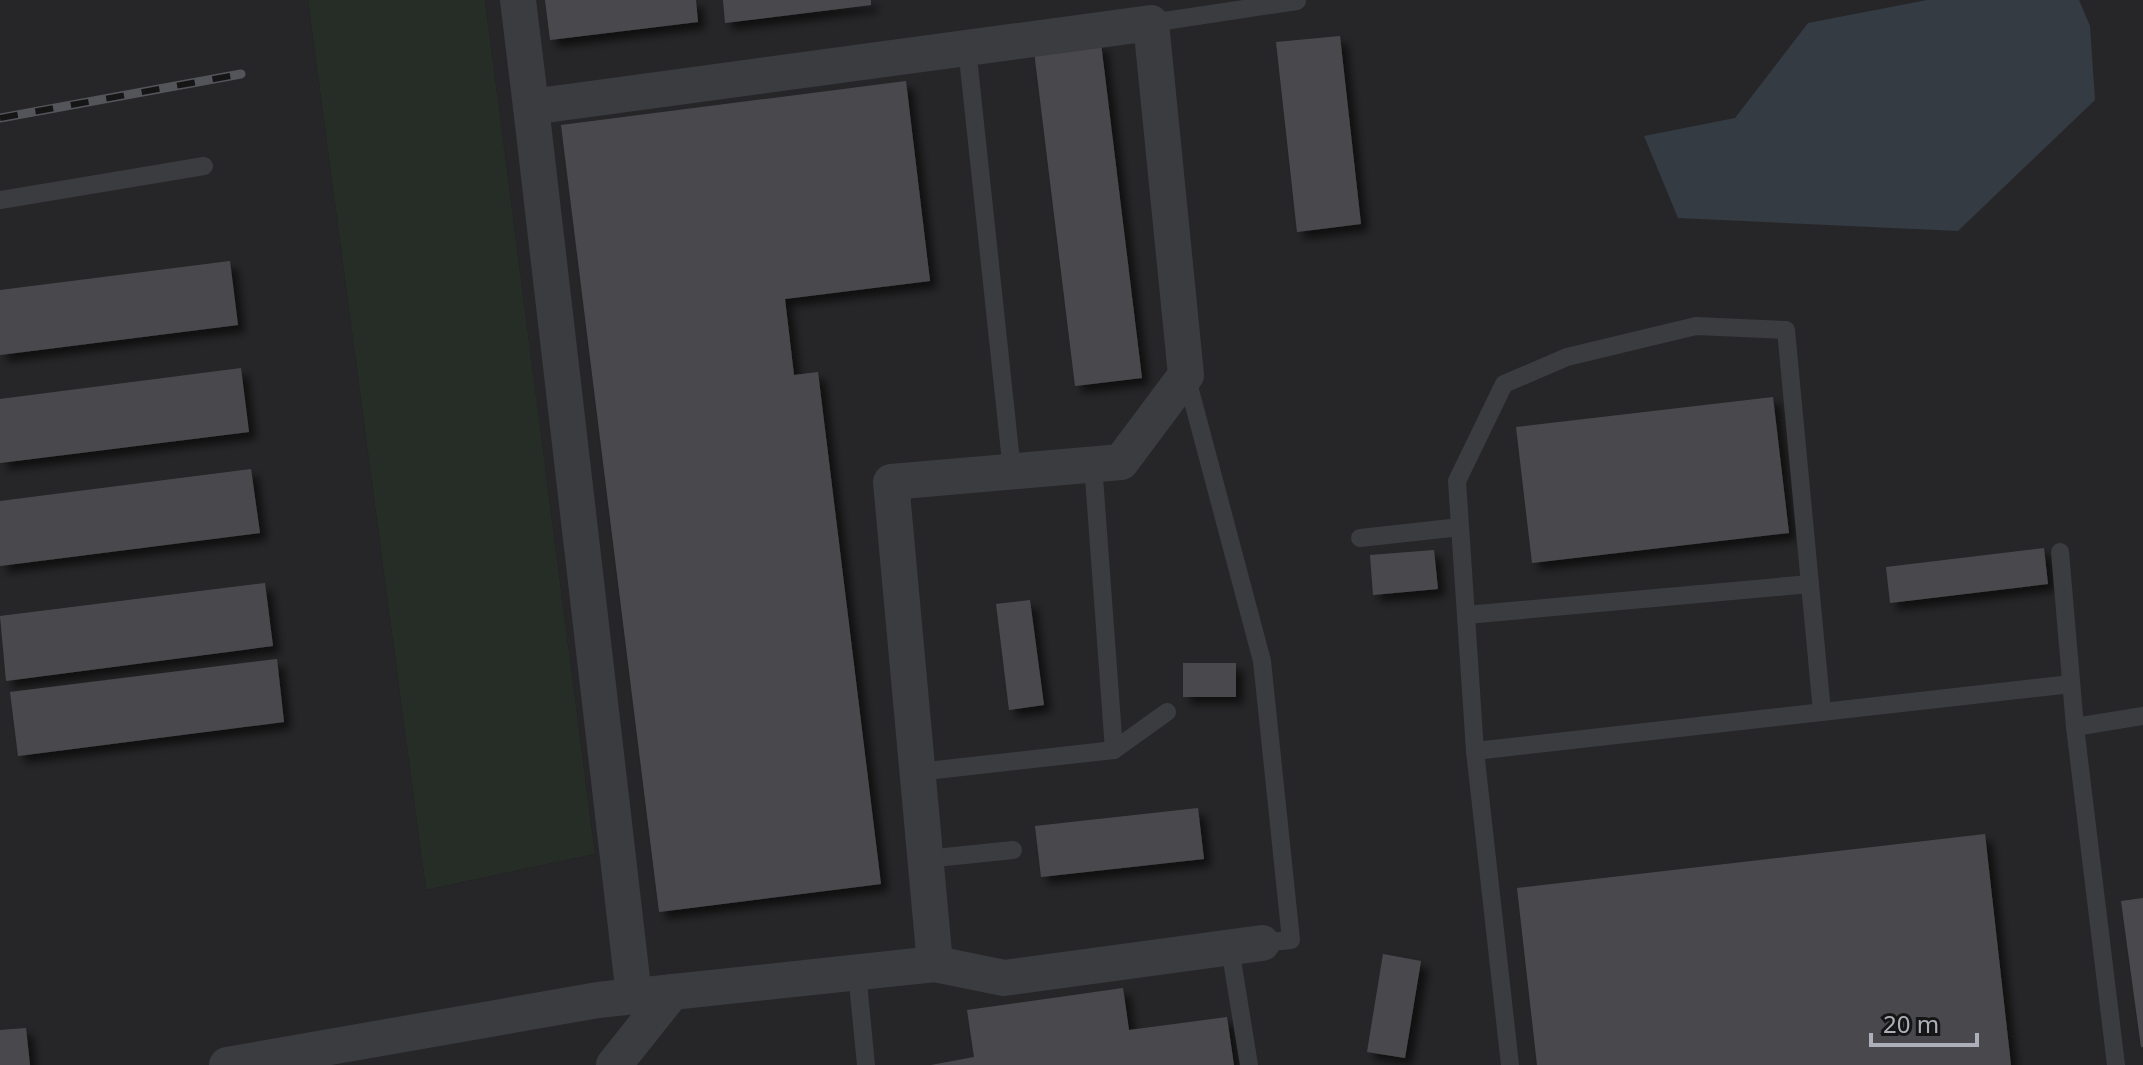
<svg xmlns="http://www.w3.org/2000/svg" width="2143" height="1065" viewBox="0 0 2143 1065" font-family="'Noto Sans',sans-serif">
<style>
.built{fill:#262628}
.green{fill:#262d27}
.water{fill:#353b43}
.building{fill:#494a4d;filter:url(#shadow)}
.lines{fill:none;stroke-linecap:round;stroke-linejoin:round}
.lane{stroke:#3b3c40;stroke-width:18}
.street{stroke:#3b3c40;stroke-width:36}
.rail-casing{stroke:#54555b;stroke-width:9}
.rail{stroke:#151516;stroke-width:6;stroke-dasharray:18;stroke-linecap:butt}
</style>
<defs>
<filter id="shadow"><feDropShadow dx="7" dy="7" stdDeviation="4" flood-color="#0009"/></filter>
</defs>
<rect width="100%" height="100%" fill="#1a1a1b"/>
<path class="built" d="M0,0h308l118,890 169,-36 -110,-854h1658v1065h-2143z"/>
<path class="green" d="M308,0h177l110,854 -169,36z"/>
<path class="water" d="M1927,0h152l11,26 5,74 -137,131 -280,-13 -34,-82 91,-18 73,-95z"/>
<g class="building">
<path d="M545,0h151l2,22 -148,18z"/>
<path d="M723,0h148v5l-146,18z"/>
<path d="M1340,36l21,188 -64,8 -21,-190z"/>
<path d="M1101,43l41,335 -67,8 -41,-335z"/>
<path d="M906,81l24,200 -145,18 9,76 24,-3 63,512 -222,28 -98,-787z"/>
<path d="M230,261l8,64 -238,30v-65z"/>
<path d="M241,368l8,64 -249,31v-64z"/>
<path d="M1773,397l16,136 -257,30 -16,-136z"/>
<path d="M251,469l9,64 -260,33v-65z"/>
<path d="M2044,548l4,36 -158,19 -4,-36z"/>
<path d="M1434,550l4,39 -65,6 -3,-40z"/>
<path d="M265,583l8,63 -267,35 -6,-65z"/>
<path d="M1030,600l14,105 -35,5 -13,-106z"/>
<path d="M277,659l7,63 -266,34 -8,-64z"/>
<rect x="1183" y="663" width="53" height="34"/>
<path d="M1198,808l6,51 -163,18 -6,-51z"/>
<path d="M1985,834l26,231h-474l-20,-177z"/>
<path d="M2143,898v149h-2l-20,-146z"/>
<path d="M1383,954l38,7 -16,97 -38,-6z"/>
<path d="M1123,988l6,42 98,-13 7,48h-303l43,-8 -7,-47z"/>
<path d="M26,1028l4,37h-30v-35z"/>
</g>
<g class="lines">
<g class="lane">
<path d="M1151,23l146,-22"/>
<path d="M967,48l45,423"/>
<path d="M0,200l204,-34"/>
<path d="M1186,375l76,286 29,279 -29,3"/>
<path d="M1093,464l21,286"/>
<path d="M1360,538l100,-11"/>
<path d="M2060,552l15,175"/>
<path d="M1466,615l344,-31"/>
<path d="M1475,751l-18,-270 47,-97 63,-27 129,-31 90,4 36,382"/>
<path d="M918,772l196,-22 53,-38"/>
<path d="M926,859l87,-9"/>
<path d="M1230,948l19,117"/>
<path d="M857,973l9,92"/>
<path d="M1510,1065l-35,-314 596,-67"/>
<path d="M2116,1065l-41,-338 68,-11"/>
</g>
<g class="street">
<path d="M518,0l13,107"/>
<path d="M634,996l-103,-889 620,-84 35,352 -65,87 -230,20 44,482"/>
<path d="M227,1065l371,-65 337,-36 69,14 258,-35"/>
<path d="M614,1065l58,-73"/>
</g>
<defs>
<path id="rail" d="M0,118l241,-44"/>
</defs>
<use href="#rail" class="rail-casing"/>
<use href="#rail" class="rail"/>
</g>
<path d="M1871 1033v12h106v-12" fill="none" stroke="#aeb0b9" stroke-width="4"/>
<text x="1883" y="1033" font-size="24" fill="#aeb0b9" stroke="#151516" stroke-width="6" paint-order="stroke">20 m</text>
</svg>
